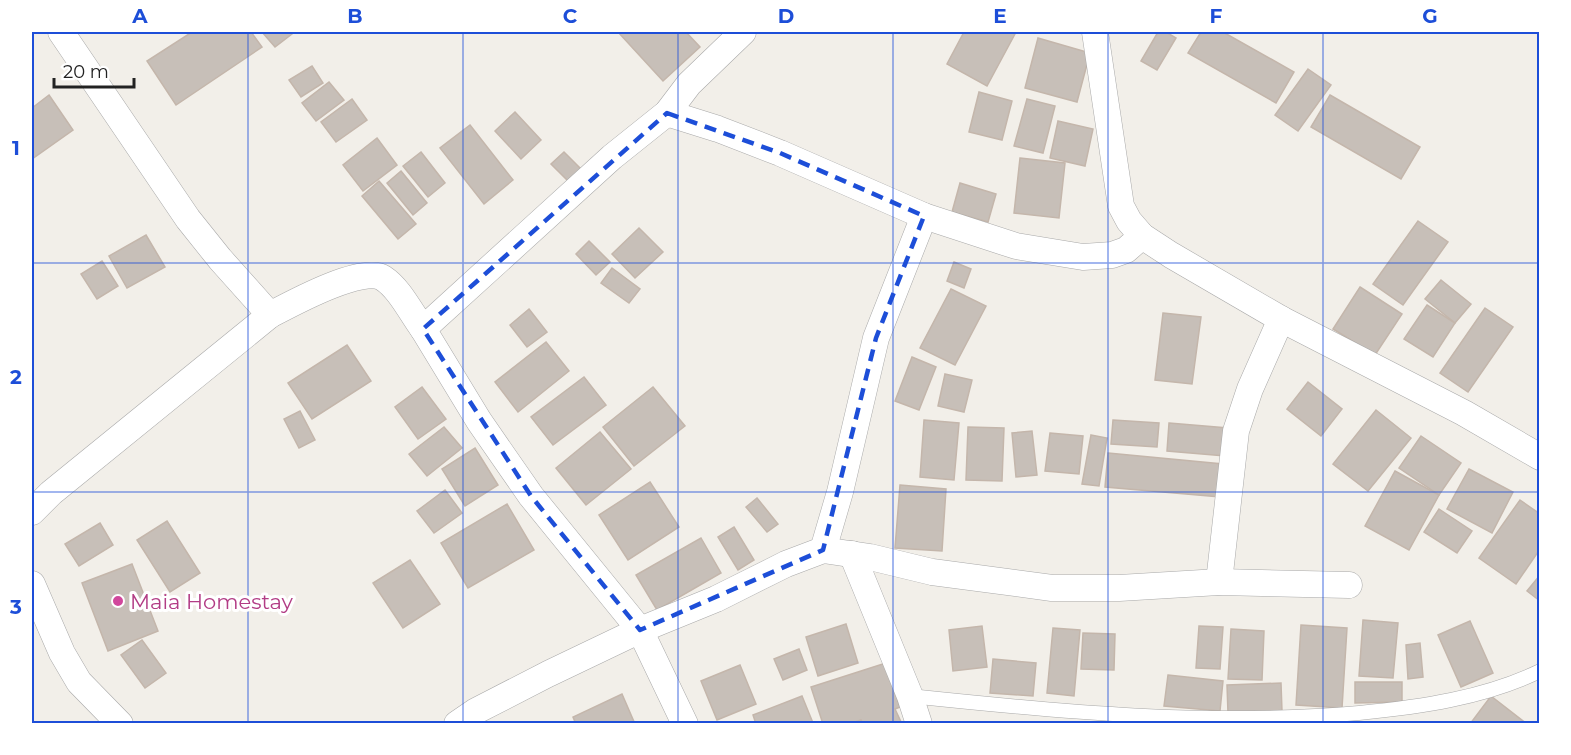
<svg xmlns="http://www.w3.org/2000/svg" width="1571" height="755" viewBox="0 0 1571 755" font-family="Montserrat,sans-serif">
<style>
.building{fill:#c7bfb8;stroke:#c4b6ab;stroke-width:1.5}
.lines{fill:none;stroke-linecap:round;stroke-linejoin:round}
.service-casing{stroke:#a9a9a9;stroke-width:15}
.minor-casing{stroke:#a9a9a9;stroke-width:27}
.service{stroke:#fff;stroke-width:14}
.minor{stroke:#fff;stroke-width:26}
.marked{fill:none;stroke:#1d4ed8;stroke-width:4.5;stroke-dasharray:12 8;stroke-linejoin:round}
.grid{fill:none;stroke:#1d4ed8;stroke-width:1.5;stroke-opacity:0.55}
.hotel-dot{fill:#d1479c;stroke:#fff;stroke-width:2}
.labels{text-anchor:middle;dominant-baseline:central;stroke-width:6;stroke-linejoin:round;paint-order:stroke}
.hotel-label{font-size:21px;fill:#b23c85;stroke:#fff;text-anchor:start}
.neatline{fill:none;stroke:#1d4ed8;stroke-width:2}
.grid-label{font-size:20px;text-anchor:middle;font-weight:bold;fill:#1d4ed8}
</style>
<rect width="100%" height="100%" fill="#f2efe9"/>
<g class="building">
<path d="M192,32h59l11,15 -86,58 -29,-44z"/>
<path d="M262,32h28l2,2 -17,13z"/>
<path d="M618,32h68l14,15 -37,34z"/>
<path d="M964,32h46l5,2 -28,52 -40,-22z"/>
<path d="M1158,32h8l10,6 -19,32 -16,-9z"/>
<path d="M1201,32h22l71,40 -18,31 -88,-50z"/>
<path d="M1038,38l52,15 -13,49 -52,-14z"/>
<path d="M312,66l11,17 -22,14 -12,-17z"/>
<path d="M1308,69l23,16 -33,46 -23,-16z"/>
<path d="M329,82l15,18 -28,21 -14,-18z"/>
<path d="M979,92l33,9 -10,39 -33,-8z"/>
<path d="M49,95l24,35 -41,29v-51z"/>
<path d="M1330,95l90,52 -19,32 -90,-52z"/>
<path d="M352,99l15,21 -31,22 -15,-20z"/>
<path d="M1027,99l28,7 -12,47 -29,-7z"/>
<path d="M515,112l26,28 -20,19 -26,-28z"/>
<path d="M1058,121l35,8 -8,37 -35,-8z"/>
<path d="M470,125l43,55 -29,24 -44,-56z"/>
<path d="M377,138l20,27 -34,26 -20,-26z"/>
<path d="M421,152l24,31 -17,14 -25,-31z"/>
<path d="M564,152l20,20 -13,12 -20,-20z"/>
<path d="M1020,158l45,5 -6,55 -45,-5z"/>
<path d="M401,171l26,32 -14,12 -26,-32z"/>
<path d="M379,181l37,43 -18,15 -36,-43z"/>
<path d="M960,183l36,11 -8,28 -36,-10z"/>
<path d="M1418,221l30,21 -45,63 -30,-21z"/>
<path d="M639,228l24,24 -28,26 -23,-24z"/>
<path d="M146,235l19,32 -38,21 -18,-32z"/>
<path d="M589,241l21,21 -14,13 -20,-21z"/>
<path d="M102,261l16,25 -21,13 -16,-25z"/>
<path d="M954,262l17,7 -7,19 -17,-7z"/>
<path d="M612,268l28,21 -11,14 -28,-20z"/>
<path d="M1441,280l30,24 -16,19 -30,-24z"/>
<path d="M1360,287l42,27 -27,41 -42,-26z"/>
<path d="M951,289l35,17 -31,59 -35,-17z"/>
<path d="M1427,305l28,18 -22,34 -29,-18z"/>
<path d="M1485,308l28,19 -45,65 -28,-19z"/>
<path d="M529,309l18,23 -20,15 -17,-22z"/>
<path d="M1163,313l38,4 -9,67 -37,-4z"/>
<path d="M546,342l23,29 -51,41 -23,-30z"/>
<path d="M347,345l24,36 -59,38 -24,-36z"/>
<path d="M912,357l24,10 -17,43 -24,-9z"/>
<path d="M945,374l27,6 -8,32 -26,-6z"/>
<path d="M584,377l22,28 -53,40 -22,-28z"/>
<path d="M1308,382l34,27 -21,27 -34,-27z"/>
<path d="M422,387l24,32 -28,20 -23,-32z"/>
<path d="M653,387l32,39 -51,40 -31,-39z"/>
<path d="M1376,410l35,28 -43,53 -35,-27z"/>
<path d="M300,411l15,29 -16,8 -15,-29z"/>
<path d="M924,420l35,3 -5,57 -34,-3z"/>
<path d="M1113,420l46,3 -2,24 -46,-3z"/>
<path d="M1169,423l59,5 -3,28 -58,-5z"/>
<path d="M444,427l18,21 -35,28 -18,-22z"/>
<path d="M968,427l36,1 -2,53 -36,-1z"/>
<path d="M1032,431l5,44 -21,2 -4,-44z"/>
<path d="M600,432l31,37 -45,36 -30,-37z"/>
<path d="M1050,433l33,3 -4,38 -34,-3z"/>
<path d="M1091,435l16,3 -8,48 -17,-2z"/>
<path d="M1421,436l40,27 -22,32 -40,-27z"/>
<path d="M475,448l23,37 -33,21 -23,-37z"/>
<path d="M1108,453l115,11 -3,33 -115,-10z"/>
<path d="M1469,469l44,23 -21,41 -45,-24z"/>
<path d="M1395,471l44,24 -30,55 -44,-24z"/>
<path d="M650,482l29,45 -51,33 -29,-45z"/>
<path d="M900,485l46,4 -4,62 -47,-3z"/>
<path d="M445,490l17,23 -28,20 -17,-22z"/>
<path d="M757,498l21,26 -11,8 -21,-25z"/>
<path d="M1520,500l20,14v35l-24,35 -37,-26z"/>
<path d="M507,504l27,46 -66,38 -27,-45z"/>
<path d="M1439,509l33,22 -15,22 -33,-21z"/>
<path d="M167,521l33,52 -30,19 -33,-52z"/>
<path d="M100,523l13,22 -34,21 -14,-22z"/>
<path d="M734,527l20,33 -16,10 -20,-33z"/>
<path d="M701,538l20,35 -64,37 -21,-35z"/>
<path d="M410,560l30,44 -37,24 -30,-45z"/>
<path d="M132,564l26,67 -50,20 -26,-68z"/>
<path d="M1540,575v26l-13,-10z"/>
<path d="M1363,620l35,3 -5,55 -34,-2z"/>
<path d="M1470,621l23,52 -32,14 -23,-52z"/>
<path d="M846,624l12,39 -40,13 -12,-39z"/>
<path d="M1301,625l46,3 -5,80 -46,-3z"/>
<path d="M982,626l5,41 -34,4 -4,-41z"/>
<path d="M1199,626l24,1 -3,42 -24,-1z"/>
<path d="M1053,628l27,2 -6,66 -27,-3z"/>
<path d="M1231,629l33,2 -2,49 -34,-1z"/>
<path d="M1083,633l32,1 -1,36 -33,-1z"/>
<path d="M142,640l24,33 -21,15 -24,-33z"/>
<path d="M1420,643l3,34 -15,2 -2,-34z"/>
<path d="M799,649l8,21 -24,10 -9,-21z"/>
<path d="M993,659l43,4 -3,33 -43,-3z"/>
<path d="M886,663l14,44 -5,2 7,15h-39l-2,-4 -12,4h-26l-12,-37z"/>
<path d="M740,665l16,39 -39,16 -16,-39z"/>
<path d="M1168,675l55,6 -3,30 -56,-5z"/>
<path d="M1355,682h47v20l-47,1z"/>
<path d="M1281,683l1,28 -54,2 -1,-28z"/>
<path d="M622,694l13,30h-59l-3,-7z"/>
<path d="M802,696l11,27 -57,1 -3,-9z"/>
<path d="M1491,696l36,28h-57z"/>
</g>
<g class="lines">
<defs>
<path id="service" d="M910,696c150,16 299,30 449,17 61,-6 125,-15 181,-42"/>
<g id="minor">
<path d="M61,32l127,187 32,40 50,56"/>
<path d="M1095,32l26,174 8,15 13,15 29,19 110,64 183,94 76,44"/>
<path d="M667,113l51,16 62,24 144,63 92,30 67,11 29,-2 14,-5 16,-14"/>
<path d="M423,329l56,92 52,75 109,134 45,94"/>
<path d="M32,512l19,-19 219,-178c21,-11 92,-50 113,-37 17,11 28,35 40,51l189,-172 55,-44 22,-29 54,-52"/>
<path d="M823,550l17,-58 36,-154 48,-122"/>
<path d="M852,554l58,142 9,28"/>
<path d="M1219,582l17,-151 14,-42 31,-70"/>
<path d="M32,584l30,69 17,29 41,42"/>
<path d="M457,724l19,-13 72,-37 92,-44 76,-31 70,-35 37,-14 47,7 62,15 120,16h67l100,-6 130,3"/>
</g>
</defs>
<use href="#service" class="service-casing"/>
<use href="#minor" class="minor-casing"/>
<use href="#service" class="service"/>
<use href="#minor" class="minor"/>
</g>
<path class="marked" d="M667,113l113,40 144,63 -48,122 -53,212 -183,80 -109,-134 -108,-167z"/>
<path class="grid" d="M248,32v692M463,32v692M678,32v692M893,32v692M1108,32v692M1323,32v692M32,263h1508M32,492h1508"/>
<circle class="hotel-dot" cx="118" cy="601" r="6"/>
<g class="labels">
<g class="hotel-label">
<text x="130" y="601">Maia Homestay</text>
</g>
</g>
<rect width="1571" height="755" fill="none" stroke="#ffffff" stroke-width="66"/>
<path d="M54 78v9h80v-9" fill="none" stroke="#222222" stroke-width="3"/>
<text x="63" y="78" font-size="18" fill="#222222" stroke="#ffffff" stroke-width="4.5" paint-order="stroke">20 m</text>
<rect x="33" y="33" width="1505" height="689" class="neatline"/>
<g class="grid-label">
<text x="140" y="23">A</text>
<text x="355" y="23">B</text>
<text x="570" y="23">C</text>
<text x="786" y="23">D</text>
<text x="1000" y="23">E</text>
<text x="1216" y="23">F</text>
<text x="1430" y="23">G</text>
<text x="16" y="155">1</text>
<text x="16" y="384">2</text>
<text x="16" y="614">3</text>
</g>
</svg>
